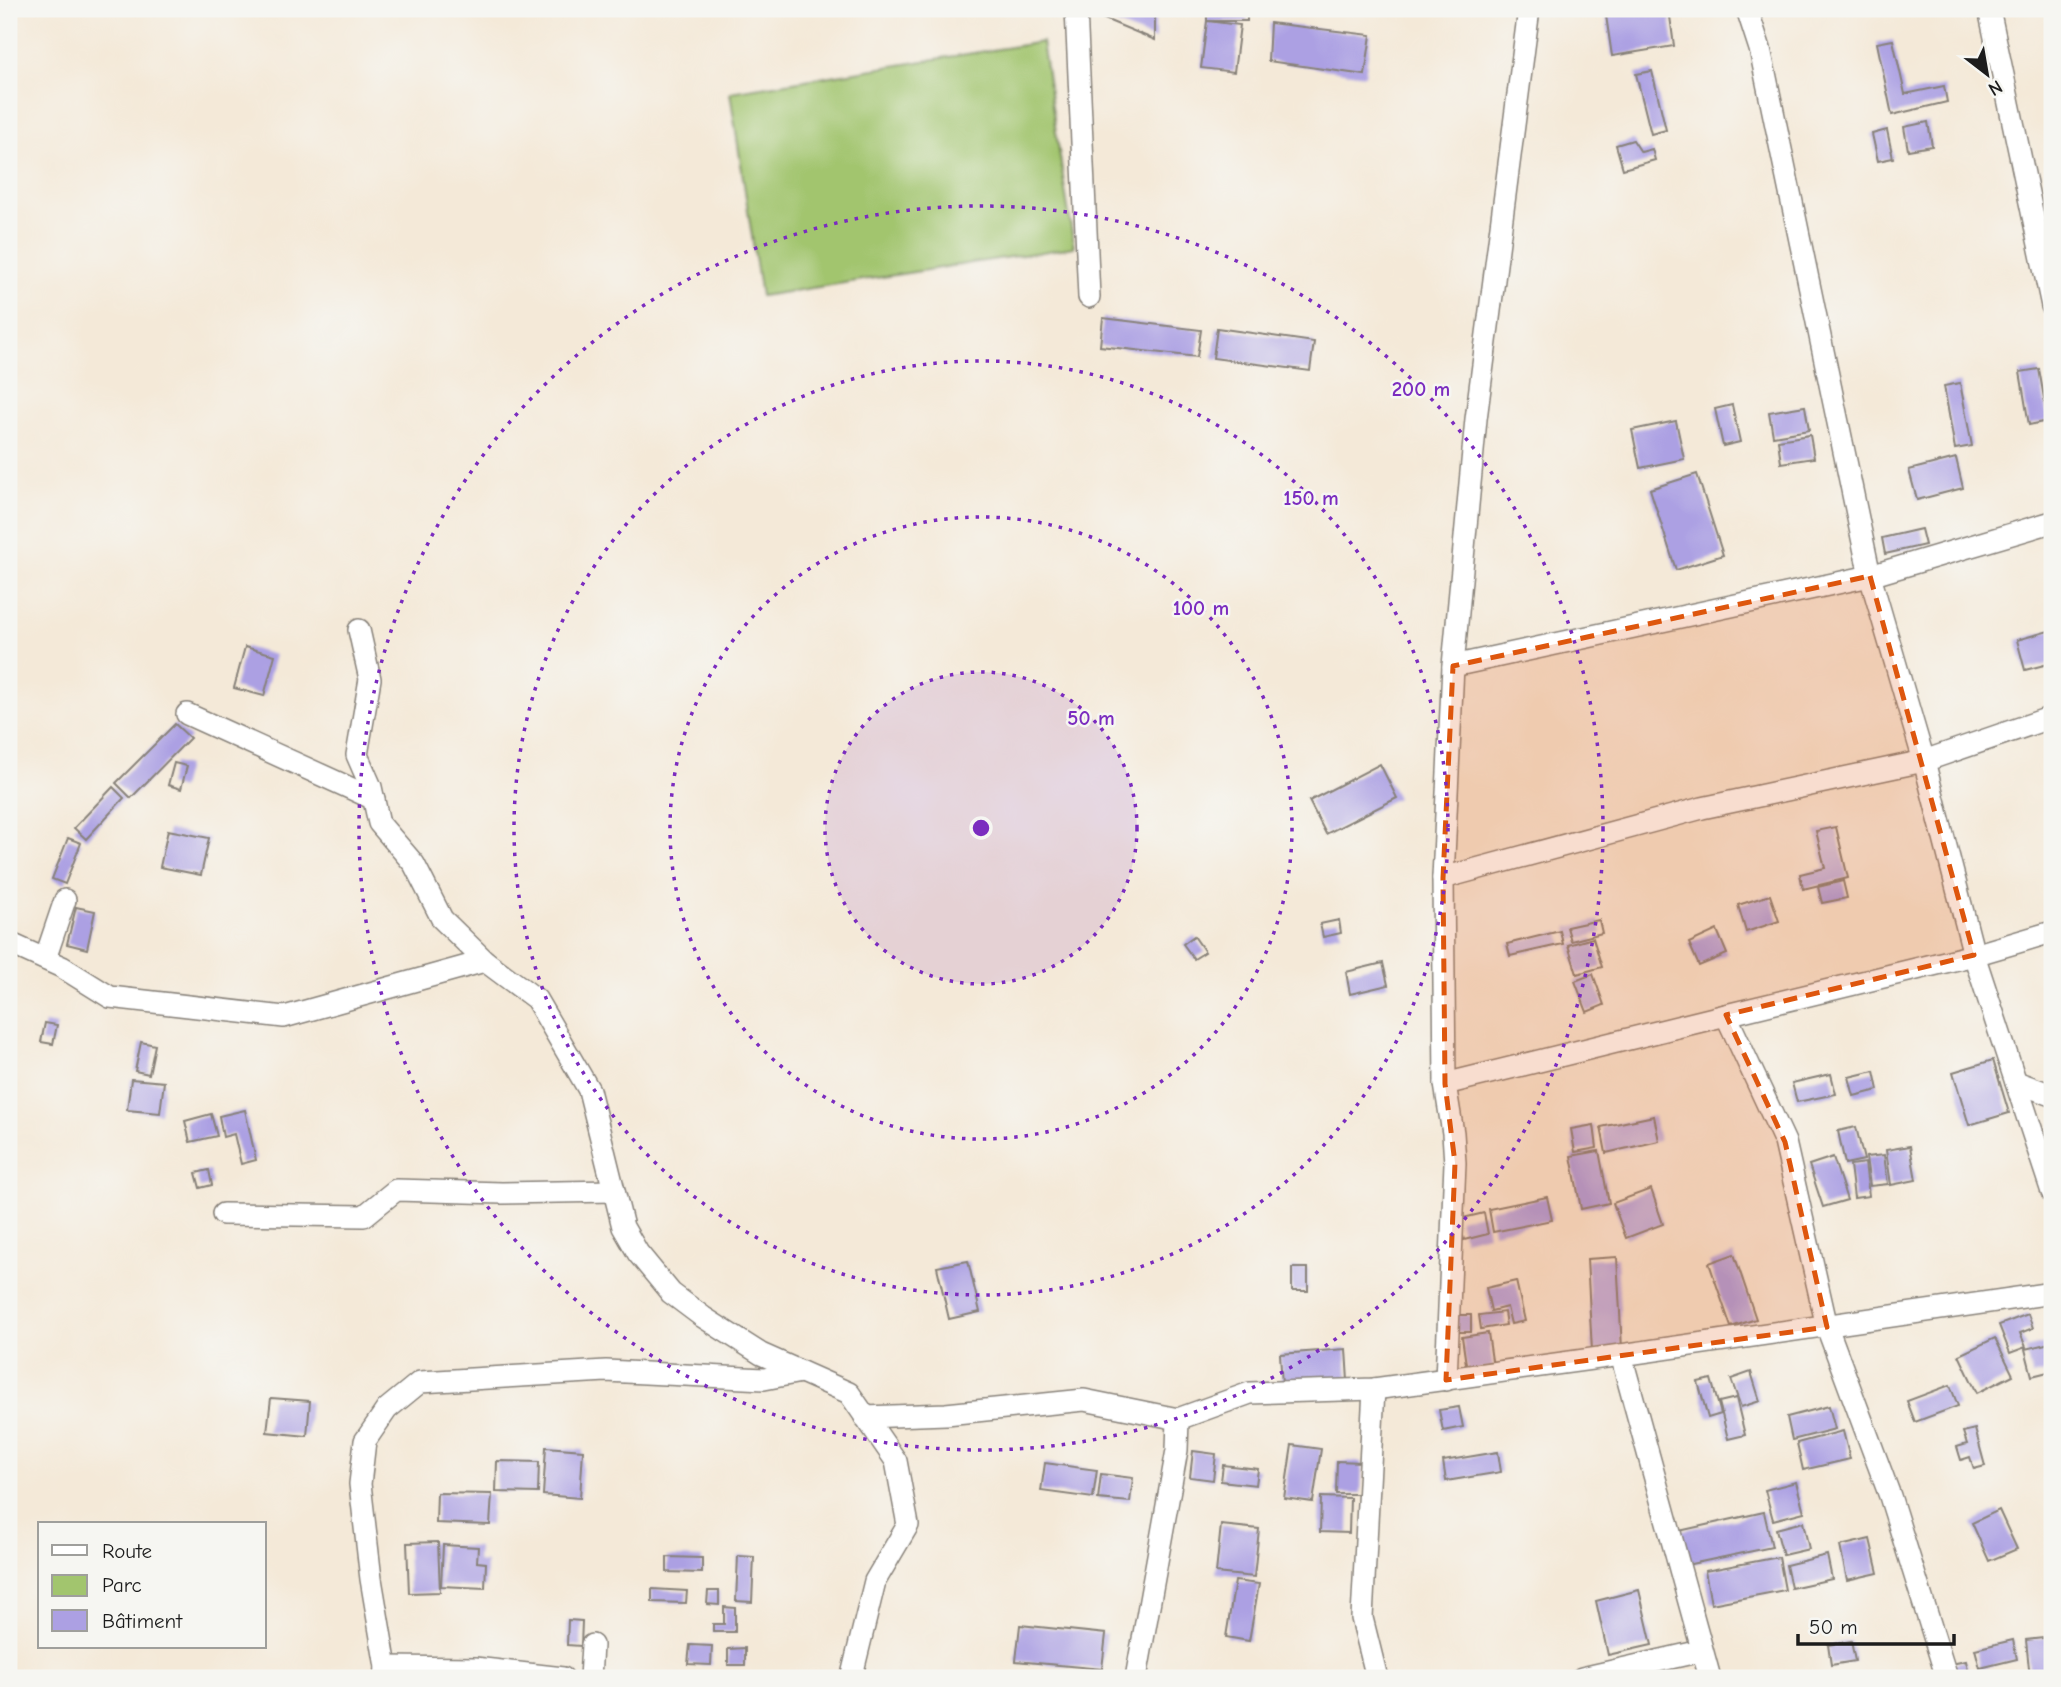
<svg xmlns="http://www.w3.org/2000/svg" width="2061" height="1687" viewBox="0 0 2061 1687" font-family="'Comic Neue',sans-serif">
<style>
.green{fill:#a2c56e;stroke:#5f7045;stroke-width:2}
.building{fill:#aca0e3}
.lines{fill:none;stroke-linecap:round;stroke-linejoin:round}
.minor-casing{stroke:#88827a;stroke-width:24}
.minor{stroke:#fff;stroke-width:21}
.marked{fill:#de560d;fill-opacity:0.2;stroke:#de560d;stroke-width:5;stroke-dasharray:14 9;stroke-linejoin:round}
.ring{fill:none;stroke:#7b2cbf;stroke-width:3.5;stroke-dasharray:3.5 7}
.centre{fill:#7b2cbf;stroke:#f6f6f2;stroke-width:3.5}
.ring-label{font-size:21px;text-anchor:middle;font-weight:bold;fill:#7b2cbf;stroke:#f6f6f2;stroke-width:5;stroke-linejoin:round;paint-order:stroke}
</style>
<rect width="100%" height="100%" fill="#f6f6f2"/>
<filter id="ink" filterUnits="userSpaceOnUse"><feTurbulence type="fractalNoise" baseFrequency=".0143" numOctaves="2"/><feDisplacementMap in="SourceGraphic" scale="14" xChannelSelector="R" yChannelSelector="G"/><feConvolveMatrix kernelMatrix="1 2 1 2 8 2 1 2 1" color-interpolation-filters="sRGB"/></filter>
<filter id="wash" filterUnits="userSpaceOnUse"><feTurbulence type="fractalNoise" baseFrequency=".00686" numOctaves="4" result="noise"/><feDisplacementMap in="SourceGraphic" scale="28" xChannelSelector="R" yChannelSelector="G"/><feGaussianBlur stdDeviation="1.57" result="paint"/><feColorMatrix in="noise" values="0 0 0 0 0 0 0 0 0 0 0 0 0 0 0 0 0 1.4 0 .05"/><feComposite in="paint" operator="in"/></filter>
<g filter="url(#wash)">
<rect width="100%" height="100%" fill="#f4e9d8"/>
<path class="green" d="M1042,42l32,205 -313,49 -31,-204z"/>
<g id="blocks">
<g class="building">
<rect x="1207" y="9" width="40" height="12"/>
<path d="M1605,9h64l5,37 -62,10z"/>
<path d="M1095,15h60v25z"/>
<path d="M1207,21l33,4 -6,47 -33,-4z"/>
<path d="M1270,23l101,12 -6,40 -97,-14z"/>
<path d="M1893,40l12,54 39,-8 3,16 -55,13 -15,-72z"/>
<path d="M1652,71l14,59 -15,4 -15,-60z"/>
<path d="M1928,122l4,24 -24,4 -4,-23z"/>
<path d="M1887,130l6,28 -15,3 -6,-27z"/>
<path d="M1633,140l8,12 11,-3 3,11 -32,9 -7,-24z"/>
<path d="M1103,318l98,12 -4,27 -97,-11z"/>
<path d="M1217,328l97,14 -4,29 -97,-13z"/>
<path d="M2039,369l9,52 -19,4 -9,-53z"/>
<path d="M1960,383l12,63 -17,3 -11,-63z"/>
<path d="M1732,405l8,37 -17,4 -8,-37z"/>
<path d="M1805,406l4,24 -36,6 -4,-24z"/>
<path d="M1676,421l8,38 -44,9 -8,-38z"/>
<path d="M1810,435l4,23 -33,5 -3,-23z"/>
<path d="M1956,458l7,30 -46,12 -8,-30z"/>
<path d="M1697,474l26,81 -47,15 -26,-81z"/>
<path d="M1921,529l4,16 -40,9 -3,-16z"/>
<path d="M2052,630v33l-27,7 -8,-30z"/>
<path d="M245,647l30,8 -11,41 -30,-8z"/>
<path d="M175,724l15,14 -59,60 -15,-15z"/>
<path d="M174,763l13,3 -6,23 -13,-4z"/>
<path d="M1380,764l17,34 -71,36 -17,-33z"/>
<path d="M113,787l11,11 -38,41 -12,-11z"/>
<path d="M1836,827l12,51 -45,11 -3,-15 25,-6 -9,-37z"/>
<path d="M168,830l41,8 -8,37 -41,-8z"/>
<path d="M68,838l13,5 -16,41 -13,-5z"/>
<path d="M1843,881l4,17 -25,5 -4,-16z"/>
<path d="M1770,895l9,26 -33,11 -8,-27z"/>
<path d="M76,907l19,4 -8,38 -20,-5z"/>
<path d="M1339,920l2,13 -18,4 -3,-13z"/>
<path d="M1599,920l3,13 -31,8 -4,-14z"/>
<path d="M1717,930l10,24 -28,12 -10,-23z"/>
<path d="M1560,931l3,13 -53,12 -3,-12z"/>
<path d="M1194,936l11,16 -11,7 -11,-15z"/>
<path d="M1593,938l9,29 -25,7 -9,-29z"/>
<path d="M1383,963l5,22 -38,9 -4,-22z"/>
<path d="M1593,974l11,31 -17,7 -12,-31z"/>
<path d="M45,1023l12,2 -4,19 -12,-2z"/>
<path d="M141,1042l14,3 -6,29 -14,-3z"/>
<path d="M1993,1060l16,53 -40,12 -16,-53z"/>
<path d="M1874,1071l4,19 -24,6 -5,-19z"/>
<path d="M1831,1074l5,20 -39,8 -5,-19z"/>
<path d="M131,1079l33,3 -4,31 -33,-3z"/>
<path d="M245,1110l11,50 -15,4 -7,-30 -11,3 -4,-21z"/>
<path d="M211,1114l6,22 -27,6 -5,-21z"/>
<path d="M1654,1116l5,25 -53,12 -5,-26z"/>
<path d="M1594,1125l3,23 -22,4 -4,-23z"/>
<path d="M1856,1127l8,33 -19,4 -7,-33z"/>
<path d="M1910,1146l6,34 -25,5 -5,-35z"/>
<path d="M1599,1151l10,52 -28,6 -10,-53z"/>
<path d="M1884,1155l4,29 -18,2 -4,-29z"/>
<path d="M1833,1157l14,43 -24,7 -14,-42z"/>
<path d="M1865,1163l4,33 -15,2 -4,-33z"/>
<path d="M209,1170l3,15 -12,3 -4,-15z"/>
<path d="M1651,1189l12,35 -37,14 -13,-35z"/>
<path d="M1547,1197l5,23 -59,12 -4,-23z"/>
<path d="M1484,1213l4,21 -24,6 -5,-21z"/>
<path d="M1734,1254l22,65 -25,8 -22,-64z"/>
<path d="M1617,1257l5,92 -30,2 -5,-92z"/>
<path d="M968,1261l12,51 -31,7 -12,-52z"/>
<rect x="1292" y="1268" width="16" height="23"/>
<path d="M1516,1281l9,40 -14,3 -4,-17 -16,4 -5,-23z"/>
<path d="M1504,1312l2,13 -25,4 -2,-14z"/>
<path d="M2028,1314l5,14 -13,5 6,14 -16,6 -11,-28z"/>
<rect x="1456" y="1315" width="15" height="17"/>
<path d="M1488,1333l5,34 -26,4 -5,-34z"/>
<path d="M1995,1338l18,37 -36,18 -18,-38z"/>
<path d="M2050,1343l2,28 -20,5 -7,-27z"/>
<path d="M1346,1349l2,32 -66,4 -2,-31z"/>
<path d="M1751,1372l9,29 -19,6 -10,-28z"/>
<path d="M1711,1379l10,35 -13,4 -10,-36z"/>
<path d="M1950,1385l8,21 -43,16 -8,-21z"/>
<path d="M271,1398l39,3 -3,35 -40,-4z"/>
<path d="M1736,1398l9,37 -17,4 -9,-37z"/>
<path d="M1829,1406l6,23 -43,11 -5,-23z"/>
<path d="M1459,1407l4,20 -20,4 -4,-21z"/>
<path d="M1975,1429l10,37 -11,3 -4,-12 -9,3 -4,-13 10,-3 -4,-12z"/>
<path d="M1843,1431l7,28 -47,11 -6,-27z"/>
<path d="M1292,1445l29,4 -8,53 -29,-4z"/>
<path d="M546,1447l37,3 -3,48 -37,-3z"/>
<path d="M1193,1451l23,3 -3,26 -23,-3z"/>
<path d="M1498,1452l3,20 -55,9 -3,-20z"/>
<path d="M497,1461l42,1 -1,31 -42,-1z"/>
<path d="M1337,1461l25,1 -1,32h-25z"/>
<path d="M1045,1463l52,7 -4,28 -52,-7z"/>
<path d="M1223,1465l35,4 -2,16 -35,-4z"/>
<path d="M1101,1474l32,4 -3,24 -32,-3z"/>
<path d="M1796,1482l8,30 -31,8 -8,-30z"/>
<path d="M437,1493l55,1 -2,31 -54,-2z"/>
<path d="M1321,1497l29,1 -1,35 -29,-1z"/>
<path d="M1999,1510l18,39 -28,12 -17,-38z"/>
<path d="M1764,1512l8,35 -86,18 -7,-34z"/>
<path d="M1803,1522l6,27 -26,6 -7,-26z"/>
<path d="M1221,1525l38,4 -5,48 -38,-4z"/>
<path d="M1870,1539l8,34 -31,7 -7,-34z"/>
<path d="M438,1542l2,50 -31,1 -2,-50z"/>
<path d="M443,1545l35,2 -1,15 9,1 -1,25 -44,-2z"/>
<path d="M1827,1555l5,24 -41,9 -5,-23z"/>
<path d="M738,1556l16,1 -2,45 -16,-1z"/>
<path d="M667,1557l35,1v15l-35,-1z"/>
<path d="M1779,1557l6,33 -74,14 -6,-33z"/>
<path d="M1235,1581l24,3 -10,57 -23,-4z"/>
<path d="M652,1589l35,2 -1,12 -34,-1z"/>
<path d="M1639,1590l13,55 -44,10 -12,-54z"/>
<path d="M708,1591h11v14l-12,-1z"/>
<path d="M724,1607l11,1v24h-22v-8h11z"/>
<path d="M568,1620l14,1 -1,25 -14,-1z"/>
<path d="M1020,1625l86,9 -4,35 -86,-8z"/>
<path d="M2052,1637v41h-22l-4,-38z"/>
<path d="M2013,1640l4,19 -37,9 -5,-19z"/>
<path d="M1851,1641l4,20 -24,4 -3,-20z"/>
<path d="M690,1645l22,1 -1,19 -23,-1z"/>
<path d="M745,1648v17h-17v-16z"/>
<path d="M1966,1661l3,14 -12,3 -6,-14z"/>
</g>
</g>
</g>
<g filter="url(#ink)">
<use href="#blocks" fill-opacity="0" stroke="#88827a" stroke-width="2"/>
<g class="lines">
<defs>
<g id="minor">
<path d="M1076,9l13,288"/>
<path d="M1747,9l13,40 110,527 54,185 50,194 78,237"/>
<path d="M1989,9l63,297"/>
<path d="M359,630l11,49 -13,76 14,32 8,36 35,41 28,55 43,42 51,38 53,91 34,137 15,26 33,40 32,24 58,37 88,39 47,68 12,64 -33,56 -23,94 3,3"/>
<path d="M1453,666l417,-90 182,-54"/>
<path d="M187,714l187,85"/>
<path d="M1443,878l259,-70 222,-47 128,-44"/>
<path d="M9,943l53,24 48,30 174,20 201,-56"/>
<path d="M45,959l20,-59"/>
<path d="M2016,1082l36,13"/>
<path d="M1445,1084l281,-69"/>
<path d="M223,1214l141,2 32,-26 106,3 112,-2"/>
<path d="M1621,1355l431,-62"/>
<path d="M1446,1380l9,-217 -2,-30 -8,-49 -2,-206 10,-212 23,-247 53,-410"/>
<path d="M1374,1389l-12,229 15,60"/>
<path d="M865,1417l81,-3 138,-14 94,19 72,-26 124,-4 247,-34 89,323"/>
<path d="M386,1667l89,1 88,10"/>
<path d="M385,1678l1,-11 -15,-88 -11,-95 5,-43 22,-32 33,-27 186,-11 158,8 37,-7"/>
<path d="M590,1678l2,-33"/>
<path d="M1136,1678l41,-228 1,-31"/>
<path d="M1582,1678l119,-27"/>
<path d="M1947,1678l-57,-182 -63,-169 -42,-185 -59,-127 248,-60 78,-23"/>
</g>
</defs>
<use href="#minor" class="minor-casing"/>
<use href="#minor" class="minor"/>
</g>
</g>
<path class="marked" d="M1870,576l104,379 -248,60 59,127 42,185 -381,53 9,-217 -10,-79 -2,-206 10,-212z"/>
<circle cx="981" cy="828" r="156" fill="#7b2cbf" fill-opacity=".12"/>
<g class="ring">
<circle cx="981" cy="828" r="156"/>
<circle cx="981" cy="828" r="311"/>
<circle cx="981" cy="828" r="467"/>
<circle cx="981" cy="828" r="622"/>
</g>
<circle cx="981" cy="828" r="10" class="centre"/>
<g class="ring-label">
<text x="1421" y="396">200 m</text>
<text x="1311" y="505">150 m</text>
<text x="1201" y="615">100 m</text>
<text x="1091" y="725">50 m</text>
</g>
<rect width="2061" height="1687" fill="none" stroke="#f6f6f2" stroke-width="35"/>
<rect x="38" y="1522" width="228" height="126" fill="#f6f6f2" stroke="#9f9f9c" stroke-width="2"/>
<rect x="52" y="1545" width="35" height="10" fill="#ffffff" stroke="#9f9f9c" stroke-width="2"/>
<text x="102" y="1558" font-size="21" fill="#1c1c1c">Route</text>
<rect x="52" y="1575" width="35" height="21" fill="#a2c56e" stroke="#9f9f9c" stroke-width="2"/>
<text x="102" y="1592" font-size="21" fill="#1c1c1c">Parc</text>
<rect x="52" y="1610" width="35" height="21" fill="#aca0e3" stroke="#9f9f9c" stroke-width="2"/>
<text x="102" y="1628" font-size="21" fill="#1c1c1c">Bâtiment</text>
<g transform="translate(1987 74) rotate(149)" stroke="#f6f6f2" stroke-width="5" paint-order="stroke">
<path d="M0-5L12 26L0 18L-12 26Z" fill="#1c1c1c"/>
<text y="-10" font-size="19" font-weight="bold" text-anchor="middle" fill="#1c1c1c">N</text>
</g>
<path d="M1798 1634v10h156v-10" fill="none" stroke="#1c1c1c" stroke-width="3.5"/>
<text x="1809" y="1634" font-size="21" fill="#1c1c1c" stroke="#f6f6f2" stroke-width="5" paint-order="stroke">50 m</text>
</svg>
